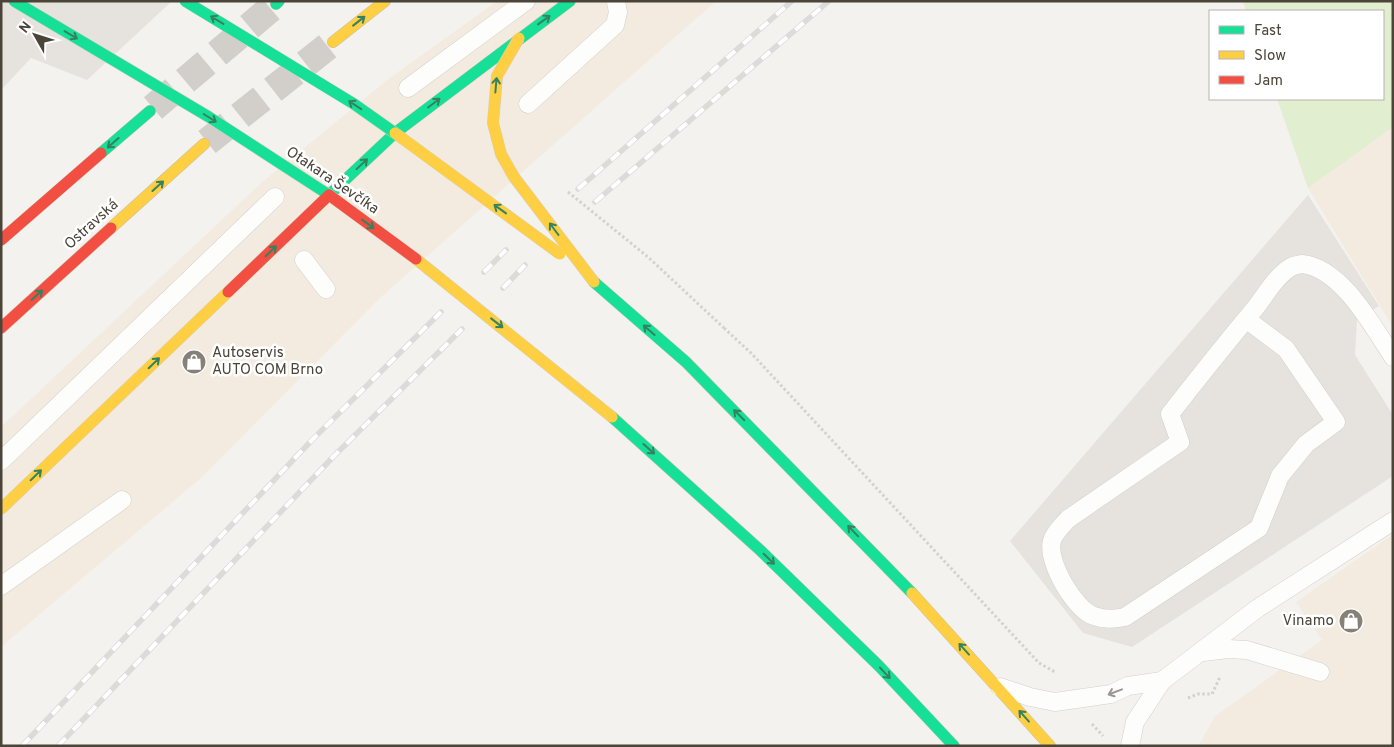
<svg xmlns="http://www.w3.org/2000/svg" width="1394" height="747" viewBox="0 0 1394 747" font-family="Overpass,sans-serif">
<style>
.commercial{fill:#f3ebdf}
.industrial{fill:#e6e2de}
.green{fill:#e1eecf}
.parking{fill:#e6e3df}
.lines{fill:none;stroke-linecap:round;stroke-linejoin:round}
.highway-tunnel{stroke:#d2cfca;stroke-width:28;stroke-dasharray:28 14;stroke-linecap:butt}
.lane-casing{stroke:#d2d0cb;stroke-width:19}
.fast-casing{stroke:#ccbfa9;stroke-width:12}
.slow-casing{stroke:#ccbfa9;stroke-width:12}
.jam-casing{stroke:#ccbfa9;stroke-width:12}
.path{stroke:#d3d2cc;stroke-width:3;stroke-dasharray:2.5 2.5;stroke-linecap:butt}
.lane{stroke:#fdfdfc;stroke-width:18}
.fast{stroke:#16e098;stroke-width:11}
.slow{stroke:#ffcf43;stroke-width:11}
.jam{stroke:#f24e42;stroke-width:11}
.rail-casing{stroke:#dbdbda;stroke-width:5.5}
.rail{stroke:#fff;stroke-width:4;stroke-dasharray:11;stroke-linecap:butt}
.fast-bridge-casing{stroke:#d6cebb;stroke-width:12;stroke-linecap:butt}
.slow-bridge-casing{stroke:#d6cebb;stroke-width:12;stroke-linecap:butt}
.jam-bridge-casing{stroke:#d6cebb;stroke-width:12;stroke-linecap:butt}
.path-bridge{stroke:#d3d2cc;stroke-width:3;stroke-dasharray:2.5 2.5;stroke-linecap:butt}
.fast-bridge{stroke:#16e098;stroke-width:11}
.slow-bridge{stroke:#ffcf43;stroke-width:11}
.jam-bridge{stroke:#f24e42;stroke-width:11}
.oneway{stroke:#36825f}
.oneway2{stroke:#9b9791}
.labels{text-anchor:middle;dominant-baseline:central;stroke-width:5;stroke-linejoin:round;paint-order:stroke}
.street-label{font-size:15px;fill:#4b4439;stroke:#fff}
.poi-label{font-size:15px;fill:#4b4439;stroke:#fff;text-anchor:start}
</style>
<rect width="100%" height="100%" fill="#f4f2ee"/>
<g class="commercial">
<path d="M497,1h219l-335,296 -180,181 -200,169v-220l260,-244 130,-106z"/>
<path d="M1393,127v200l-85,-139z"/>
<path d="M1393,534v212h-195l17,-30 107,-76 -26,-38z"/>
</g>
<path class="industrial" d="M1308,195l71,111 -22,14 -2,35 38,60v61l-261,171 -49,-14 -73,-92z"/>
<path class="green" d="M1243,1h150v126l-85,61 -31,-89h106v-88h-137z"/>
<path class="parking" d="M1,1h171l-85,79 -56,-22 -30,32z"/>
<g class="lines">
<g class="highway-tunnel">
<path d="M153,108l123,-104"/>
<path d="M207,142l126,-100"/>
</g>
<defs>
<g id="lane">
<path d="M408,88l118,-87"/>
<path d="M528,104l87,-79 3,-13 -2,-10"/>
<path d="M304,260l22,29"/>
<path d="M1246,319l40,30 50,73 -30,22 -26,32 -21,52 -134,89c-11,2 -20,3 -31,-1 -19,-6 -48,-55 -42,-75 2,-8 10,-15 16,-22l112,-77 -10,-28c28,-36 57,-72 86,-107 10,-13 21,-32 35,-40 3,-1 8,-3 11,-3 40,4 71,63 91,93"/>
<path d="M1,461l274,-264"/>
<path d="M1,586l121,-86"/>
<path d="M1203,652l25,-3 19,1 73,22"/>
<path d="M1000,687l30,10 25,5 56,-8 17,-8 34,-5"/>
<path d="M1130,746l5,-24 27,-41 96,-73 135,-87"/>
</g>
<g id="fast">
<path d="M276,4l3,-3"/>
<path d="M101,153l49,-42"/>
<path d="M329,195l66,-62 175,-132"/>
<path d="M594,282l92,80 226,231"/>
<path d="M612,417l148,133 119,116 75,80"/>
</g>
<g id="slow">
<path d="M333,42l52,-41"/>
<path d="M111,228l93,-84"/>
<path d="M912,593l138,153"/>
</g>
<g id="jam">
<path d="M1,240l100,-87"/>
<path d="M1,328l110,-100"/>
</g>
</defs>
<use href="#lane" class="lane-casing"/>
<use href="#fast" class="fast-casing"/>
<use href="#slow" class="slow-casing"/>
<use href="#jam" class="jam-casing"/>
<g class="path">
<path d="M724,328l27,25 288,310 16,9"/>
<path d="M1188,698l10,-4h14l8,-17"/>
<path d="M1092,724l11,12"/>
</g>
<use href="#lane" class="lane"/>
<use href="#fast" class="fast"/>
<use href="#slow" class="slow"/>
<use href="#jam" class="jam"/>
<defs>
<g id="rail">
<path d="M578,189l214,-188"/>
<path d="M595,202l234,-201"/>
<path d="M484,272l22,-22"/>
<path d="M503,288l22,-23"/>
<path d="M22,746l290,-306 129,-128"/>
<path d="M58,746l275,-289 129,-128"/>
</g>
</defs>
<use href="#rail" class="rail-casing"/>
<use href="#rail" class="rail"/>
<defs>
<g id="fast-bridge">
<path d="M14,1l195,116 120,78"/>
<path d="M185,1l169,103 41,29"/>
</g>
<g id="slow-bridge">
<path d="M519,38l-22,38 -4,47 8,31 13,23 80,105"/>
<path d="M395,133l165,121"/>
<path d="M416,259l196,158"/>
<path d="M1,509l227,-217"/>
</g>
<path id="jam-bridge" d="M228,292l101,-97 87,64"/>
</defs>
<use href="#fast-bridge" class="fast-bridge-casing"/>
<use href="#slow-bridge" class="slow-bridge-casing"/>
<use href="#jam-bridge" class="jam-bridge-casing"/>
<path class="path-bridge" d="M568,192l80,65 76,71"/>
<use href="#fast-bridge" class="fast-bridge"/>
<use href="#slow-bridge" class="slow-bridge"/>
<use href="#jam-bridge" class="jam-bridge"/>
</g>
<defs><path id="oneway-shaft" d="M-6 0H5M1.5-3L5.5 0L1.5 3" fill="none" stroke-width="1.6" stroke-linecap="round" stroke-linejoin="round" transform="scale(1.25)"/></defs>
<g class="oneway">
<use href="#oneway-shaft" transform="translate(217 20) rotate(-149)"/>
<use href="#oneway-shaft" transform="translate(544 20) rotate(-36)"/>
<use href="#oneway-shaft" transform="translate(359 21) rotate(-38)"/>
<use href="#oneway-shaft" transform="translate(71 35) rotate(31)"/>
<use href="#oneway-shaft" transform="translate(496 85) rotate(-85)"/>
<use href="#oneway-shaft" transform="translate(434 103) rotate(-37)"/>
<use href="#oneway-shaft" transform="translate(355 105) rotate(-147)"/>
<use href="#oneway-shaft" transform="translate(210 118) rotate(32)"/>
<use href="#oneway-shaft" transform="translate(113 143) rotate(139)"/>
<use href="#oneway-shaft" transform="translate(362 164) rotate(-43)"/>
<use href="#oneway-shaft" transform="translate(158 186) rotate(-42)"/>
<use href="#oneway-shaft" transform="translate(500 209) rotate(-144)"/>
<use href="#oneway-shaft" transform="translate(368 224) rotate(36)"/>
<use href="#oneway-shaft" transform="translate(554 229) rotate(-127)"/>
<use href="#oneway-shaft" transform="translate(271 251) rotate(-44)"/>
<use href="#oneway-shaft" transform="translate(37 295) rotate(-42)"/>
<use href="#oneway-shaft" transform="translate(497 323) rotate(38)"/>
<use href="#oneway-shaft" transform="translate(649 330) rotate(-139)"/>
<use href="#oneway-shaft" transform="translate(154 363) rotate(-44)"/>
<use href="#oneway-shaft" transform="translate(739 415) rotate(-135)"/>
<use href="#oneway-shaft" transform="translate(649 449) rotate(42)"/>
<use href="#oneway-shaft" transform="translate(36 475) rotate(-44)"/>
<use href="#oneway-shaft" transform="translate(853 531) rotate(-134)"/>
<use href="#oneway-shaft" transform="translate(769 559) rotate(44)"/>
<use href="#oneway-shaft" transform="translate(964 649) rotate(-132)"/>
<use href="#oneway-shaft" transform="translate(885 673) rotate(47)"/>
<use href="#oneway-shaft" transform="translate(1024 716) rotate(-132)"/>
</g>
<use class="oneway2" href="#oneway-shaft" transform="translate(1115 692) rotate(159)"/>
<defs>
<symbol id="shop-disc" viewBox="-11 -11 22 22"><circle r="9.5" fill="#868178" stroke="#fff"/><path d="M-5-2.5h2.3a2.7 3.5 0 0 1 5.4 0H5L5.5 6h-11ZM-1.5-2.5h3a1.5 2.3 0 0 0-3 0Z" fill="#fff"/></symbol>
</defs>
<g fill-rule="evenodd">
<use href="#shop-disc" x="180" y="348" width="28" height="28"/>
<use href="#shop-disc" x="1337" y="607" width="28" height="28"/>
</g>
<g class="labels">
<g class="street-label">
<text transform="translate(332 181) rotate(34)">Otakara Ševčíka</text>
<text transform="translate(92 225) rotate(-42)">Ostravská</text>
</g>
<g class="poi-label">
<text x="212" y="353">Autoservis<tspan x="212" dy="17">AUTO COM Brno</tspan></text>
<text x="1334" y="621" text-anchor="end">Vinamo</text>
</g>
</g>
<rect width="1394" height="747" fill="none" stroke="#4b4439" stroke-width="5"/>
<rect x="1209" y="10" width="175" height="90" fill="#ffffff" stroke="#b7b4b0"/>
<rect x="1219" y="26" width="25" height="8" fill="#16e098" stroke="#b7b4b0"/>
<text x="1254" y="35" font-size="15" fill="#4b4439">Fast</text>
<rect x="1219" y="51" width="25" height="8" fill="#ffcf43" stroke="#b7b4b0"/>
<text x="1254" y="60" font-size="15" fill="#4b4439">Slow</text>
<rect x="1219" y="76" width="25" height="8" fill="#f24e42" stroke="#b7b4b0"/>
<text x="1254" y="85" font-size="15" fill="#4b4439">Jam</text>
<g transform="translate(35 35) rotate(309)" stroke="#ffffff" stroke-width="4" paint-order="stroke">
<path d="M0-4L9 19L0 12L-9 19Z" fill="#4b4439"/>
<text y="-8" font-size="14" font-weight="bold" text-anchor="middle" fill="#4b4439">N</text>
</g>
</svg>
